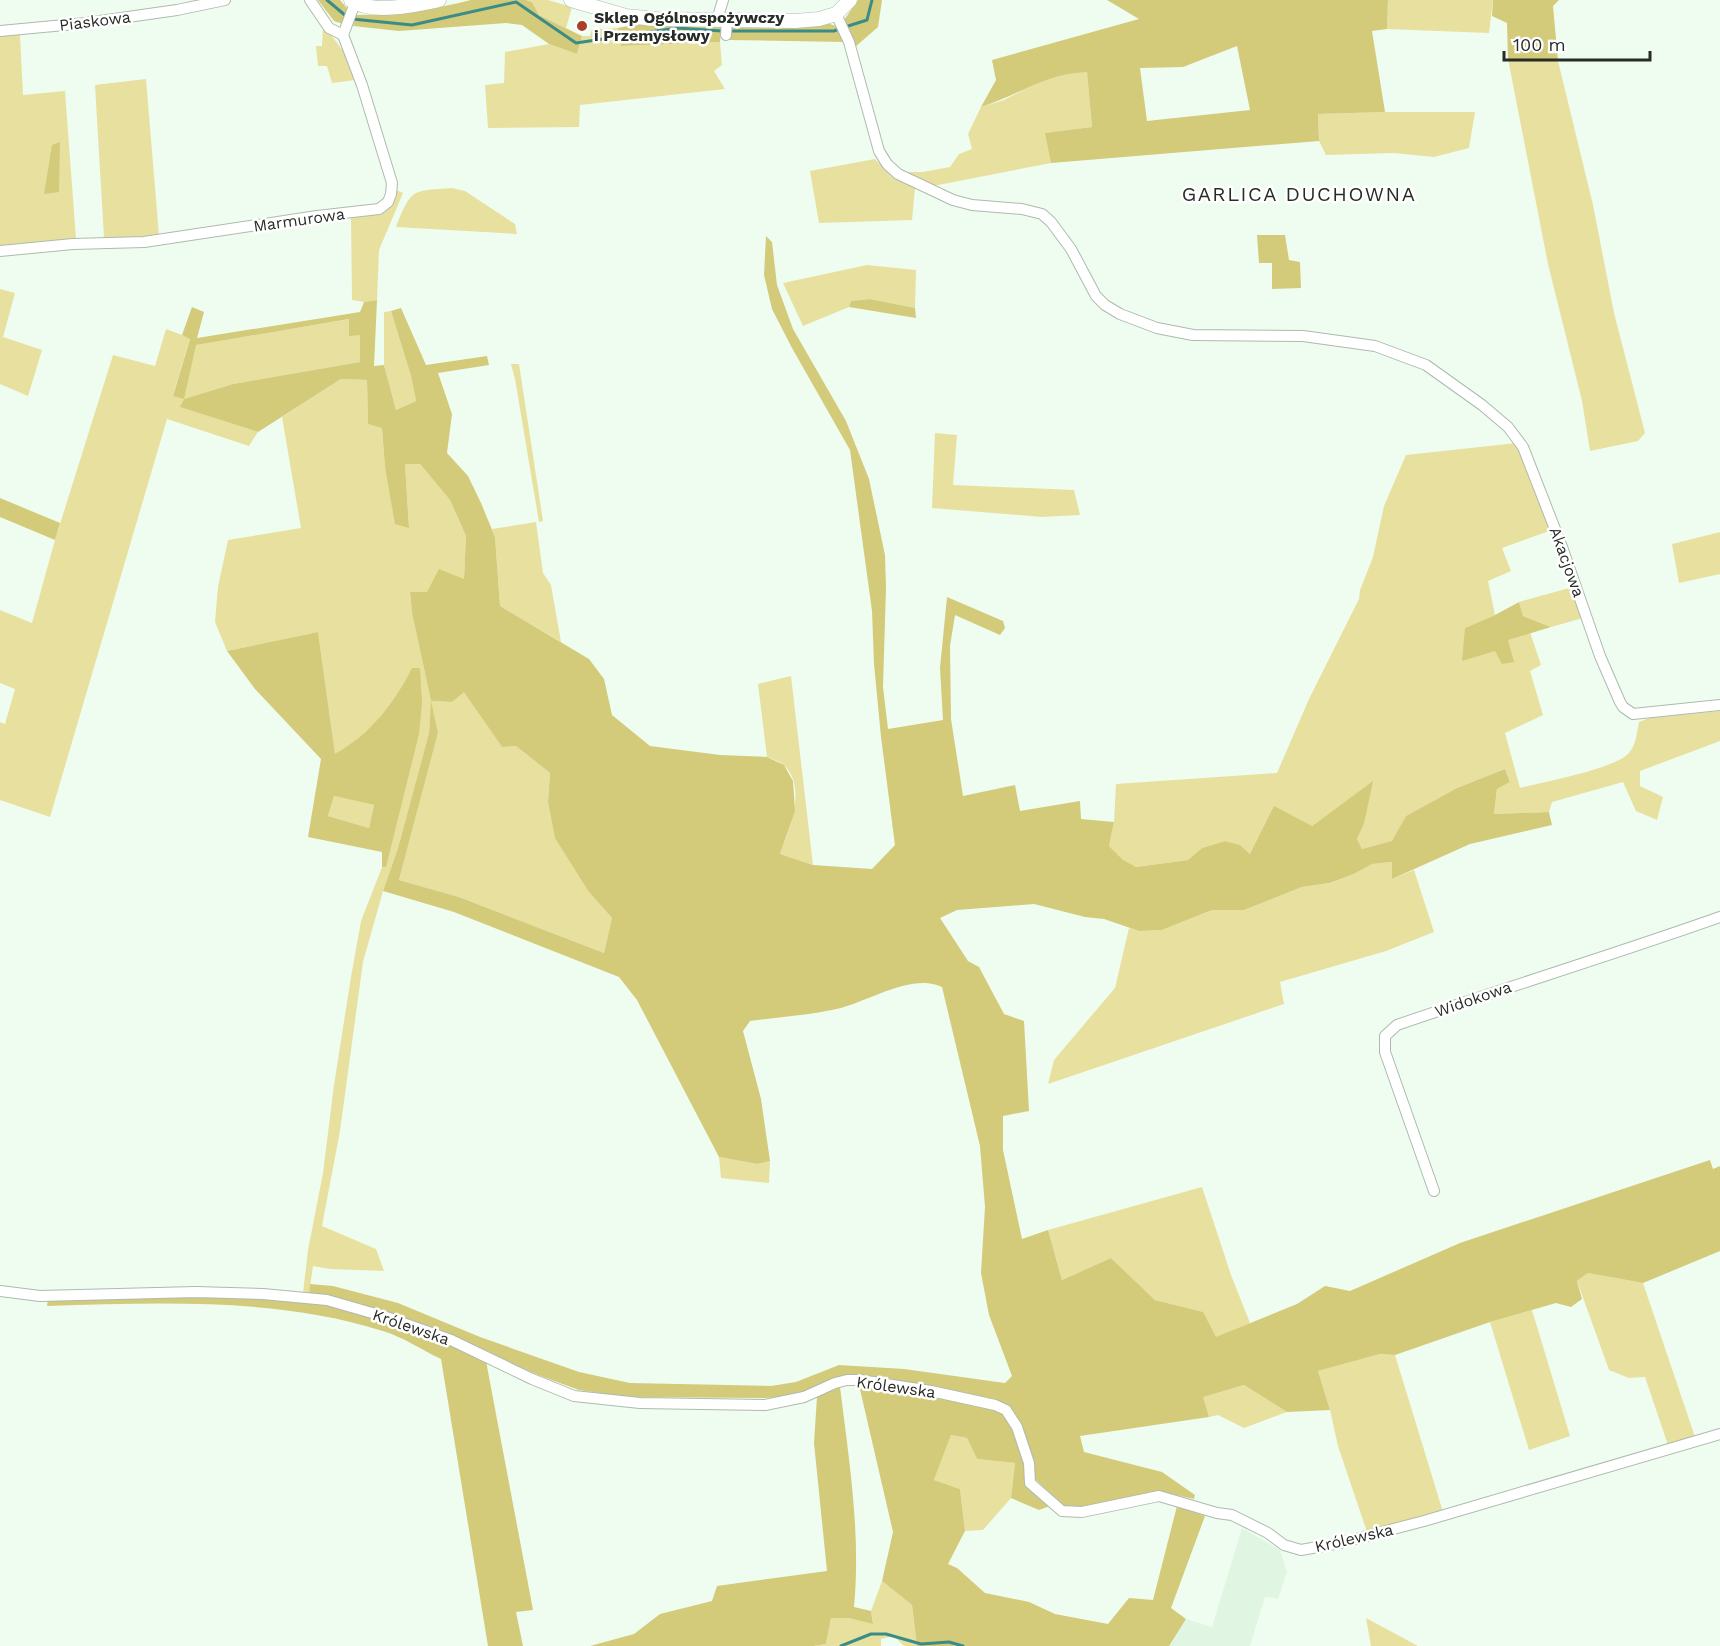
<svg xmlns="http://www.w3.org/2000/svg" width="1720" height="1646" viewBox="0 0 1720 1646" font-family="'Work Sans',sans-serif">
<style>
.built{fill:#e1f6e2}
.green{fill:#e8e09f}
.forest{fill:#d3ca7a;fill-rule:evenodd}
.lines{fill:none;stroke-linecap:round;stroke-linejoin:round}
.stream{stroke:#3b8c86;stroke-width:3}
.minor-casing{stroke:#adbbae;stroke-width:12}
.tertiary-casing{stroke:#adbbae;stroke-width:15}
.minor{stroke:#fff;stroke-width:10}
.tertiary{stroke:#fff;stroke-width:14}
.poi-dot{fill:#a94124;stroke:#fff;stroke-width:2}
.labels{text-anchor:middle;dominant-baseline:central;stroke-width:5;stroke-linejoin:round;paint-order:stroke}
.poi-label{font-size:16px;font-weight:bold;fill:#272c27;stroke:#fff;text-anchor:start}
.street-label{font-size:16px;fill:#272c27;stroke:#fff}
.quarter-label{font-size:20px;letter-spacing:1.5px;fill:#272c27;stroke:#fff}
</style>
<rect width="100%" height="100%" fill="#effdf0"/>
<path class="built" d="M1242,1528l38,22 7,22 -9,27 -13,-2 -15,49h-81l17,-27 26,8z"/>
<g class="green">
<path d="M526,0h22l24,7 -6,21 -27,-13 -7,-13z"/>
<path d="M1388,0h105l-4,33 -102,-4z"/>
<path d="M323,24l23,31 9,25 -23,3 -5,-17h-9l-2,-20h6z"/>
<path d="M618,28l3,18 99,-4 2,23 -8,6 11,18 -145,16 -1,22 -91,1 -3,-43 19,-2 1,-31 44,-8 28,10 5,-18h8l2,-7z"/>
<path d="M0,35h20l3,60 42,-4 11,148 -76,7z"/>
<path d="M1508,59l50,2 35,144 21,108 31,120 -7,8 -48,10 -8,-50 -34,-137z"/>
<path d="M1087,71l5,56 -46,6 5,30 -118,23 -31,-14h21l27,-5 9,-13 13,-5 -4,-15 13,-27 23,-7 43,-22 15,-5z"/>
<path d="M146,79l13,157 -55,2 -9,-153z"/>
<path d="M1385,112h90l-6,36 -35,9 -40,-4 -68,2 -7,-14 -1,-27z"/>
<path d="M875,159l17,18 23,11 -3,32 -93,3 -9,-52z"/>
<path d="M452,188l13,3 50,33 2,10 -121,-7c16,-39 15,-36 56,-39z"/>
<path d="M394,189l9,4 -24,57 -2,50 -13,2 -12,-2 -1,-82 23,-4z"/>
<path d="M867,265l49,5 -1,38 -45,-9 -19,2 -2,6 -46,19 -20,-43z"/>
<path d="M0,289l15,4 -12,44 39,13 -14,46 -28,-12z"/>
<path d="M391,311l20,65 5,25 -20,9 -12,-45v-53z"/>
<path d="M350,319l10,16v27l-127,22 -49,15 -3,8 77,25 -9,14 -82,-27 -117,398 -50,-17v-78l5,2 10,-35 -15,-6v-73l32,13 23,-83 58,-185 42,11 11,-37 24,9 -17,57 22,-50z"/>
<path d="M511,364h8l24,157 -4,1 -24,-143z"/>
<path d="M341,379l26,1 1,44 14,3 3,40 24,61 -4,-64h15l30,36 16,36 -2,44 -37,12 -17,1 2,20 19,88 21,1 12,-11 38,56 14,-1 34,27 -2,28 41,91 23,26 -8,35 -145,-56 -60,-17 39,-147 -7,-29 -2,29 -31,115 -15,43 -20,71 -23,169 -18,95 54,23 8,22 -54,-2 -17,-3 -4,28 -6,-1 5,-43 15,-77 11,-88 17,-108 10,-56 21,-54 4,-1 34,-198 -8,1c-19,37 -41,63 -77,86l-17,-123 -91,19 -12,-29 3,-35 10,-47 73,-12 -19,-111z"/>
<path d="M935,433l22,2 -4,50 121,5 6,25 -38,2 -110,-9z"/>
<path d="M1517,443l35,87 -50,18 9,23 -23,10 7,34 -30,13 42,12 23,-8 11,33 -11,6 13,44 -38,18 15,55c23,-6 95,-19 109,-35 7,-8 8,-21 10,-31l10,-4 71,-7v30l-80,30v15l23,11 -6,23 -21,-9 -13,-29 -71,20 -3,10 -55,2 3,-25 13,-7 -5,-13 -48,19 -51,28 -13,25 -31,8 -5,-10 7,-15 8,-42 -60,44 -62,28 -10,-9 -15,-4 -23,7 -14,12 -52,7 -13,-6 -14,-15 5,-24 2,-38 161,-11 32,-74 50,-100 1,-9 13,-33 11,-51 22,-51z"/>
<path d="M536,522l7,51 8,12 10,57 -61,-36 -5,-69 -3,-8z"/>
<path d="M1720,532v42l-41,9 -7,-39z"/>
<path d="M1573,587l10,31 -32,9 -28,-11 -4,-14z"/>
<path d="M791,676l22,189 -33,-11c9,-25 27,-65 5,-88 -4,-4 -13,-7 -18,-9l-9,-73z"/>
<path d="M334,796l40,9 -5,23 -41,-12z"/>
<path d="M1392,862v17l22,-9 20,62 -48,19 -106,31 4,22 -236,80 6,-24 61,-72 14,-60 10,3 23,-1 50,-20h32l58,-23 29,-4 23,-9 18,-10z"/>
<path d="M719,1157l38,7 13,-3 -1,22 -48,-5z"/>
<path d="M1202,1187l29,88 19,48 -34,15 -14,-26 -47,-12 -44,-42 -49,22 -14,-50z"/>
<path d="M1588,1273l55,10 52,154 -27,8 -23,-68 -16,1 -20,-8 -32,-89z"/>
<path d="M1532,1310l38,126 -41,14 -39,-128z"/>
<path d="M1380,1354l15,1 48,157 -76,20 -29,-86 -8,-36 -12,-39z"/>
<path d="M1244,1385l43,27 -43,16 -26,-13 -9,2 -7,-20z"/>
<path d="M951,1435l16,3 10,21 38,4 -4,35 -28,32 -18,1 -5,-42 -26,-9z"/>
<path d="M882,1581l30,24 5,41h-13l-10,-10 -13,3v7h-68l13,-2 5,-26h18l24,5 -2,-12z"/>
<path d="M1366,1618l52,28h-47z"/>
</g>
<g class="forest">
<path d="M318,0h22l7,8 -4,16 -9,-3z"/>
<path d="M471,0h55l6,2 7,13 43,21 -5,18 -28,-10 -27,-19 -16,-2 -107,8 -46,-5 3,-11c39,0 76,-5 115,-15z"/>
<path d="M858,0h24l-4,27 -23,20 -11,-27z"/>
<path d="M1107,0h281l-1,29 -15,2 13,81 -67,2 1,27 -268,22 -6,-30 47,-6 -5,-55c-42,1 -67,23 -106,35l15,-27 -4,-20 147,-41zM1237,46l13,64 -103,11 -7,-53 43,-1z"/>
<path d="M1493,0h66l-6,6 5,55 -50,-2 -1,-36 -15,-7z"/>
<path d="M642,23l79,2 -1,17 -99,4 -3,-18z"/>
<path d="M828,23l7,3 9,16 -115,-2 2,-14z"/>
<path d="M60,142l-1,50 -15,2 8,-49z"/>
<path d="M1257,235h28l4,25 11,2 1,26 -29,1v-26h-13z"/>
<path d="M766,236l6,6 5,43 16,44 53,92 23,58 16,76 1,33 -3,99 5,42 55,-9 -3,-52 7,-71 56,24 2,7 -5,7 -45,-20 -5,31 1,73 12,77 52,-11 5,26 60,-10 1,18 33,3 -5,24 14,14 13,7 52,-7 14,-12 23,-7 15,4 10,9 24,-48 38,20 61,-45 -9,43 -7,15 5,10 30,-8 14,-25 51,-28 48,-19 5,13 -13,7 -3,25 55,-2 3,13 -82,19 -78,35v-17l-20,2 -18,10 -24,9 -28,4 -58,23h-32l-50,20 -23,1 -35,-12 -19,-2 -51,-13 -77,6 -17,8 28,43 11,6 25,47 20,7 5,90 -26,5v34l19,89 26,-9 14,50 49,-22 44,42 48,12 13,25 81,-33 28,-18 25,5 110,-48 250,-83 3,9 7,-3v85l-77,32 -55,-10 -11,8 5,18 -11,8 -15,-4 -66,19 -95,33 -15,-1 -62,17 12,39 -43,2 -43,-27 -41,12 6,20 -129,19 4,16 78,20 33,23 -1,4 -36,-8 -75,17 -19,-2 -30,-28 -1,-19 -13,-36 -11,-17 -15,-7 -73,-14 -81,-7 -50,18 -25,2 -138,-1 -48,-7 -41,-15 -68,-31 -161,-50 1,-10 23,2 65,17 82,34 99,35 51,11 141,3 25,-4 43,-17 65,4 101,14 7,-7 -23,-61 -8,-42 4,-66 -5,-61 -38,-159c-29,-14 -71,13 -101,21 -29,7 -61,9 -91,13l-7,10 18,68 9,62 -13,3 -38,-7 -82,-157 -18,-23 -165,-65 -71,-21 15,-43 31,-115 2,-32 -19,-88 -2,-21h17l12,-23 25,10 2,-43 -16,-36 -30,-36h-15l4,64 -14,-4 -10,-57 -3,-39 -14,-4 -1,-44 -26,-1 -83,53 -78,-25 4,-8 -11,-3 17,-57 -8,-4 10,-28 12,5 -7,26 163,-26 4,-10 13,-2 -3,66 10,-1 12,45 20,-9 -5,-25 -20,-65 10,-3 25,57 61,-9 2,9 -51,8 14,41 -5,39 21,23 13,27 14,34 5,69 89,53 15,20 8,36 38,31 70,9 47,2 17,8 9,16 2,30 -15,43 33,11 59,4 23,-24 -14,-108 -7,-73 -2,-53 -22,-161 -58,-102 -20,-39 -8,-34zM349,319v17l11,-1v27l-127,22 -49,15 12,-54zM464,692l38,55 14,-1 34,27 -2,28 7,37 34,54 23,26 -8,35 -145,-56 -60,-17 39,-147 -7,-32 21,1z"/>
<path d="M870,299l45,9 1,10 -67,-11 2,-6z"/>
<path d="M0,498l60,25 -5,17 -55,-23z"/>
<path d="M1519,602l4,14 28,11 -43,13 6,22 -12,2 -7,-13 -33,10 3,-33 30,-13z"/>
<path d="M318,632l17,122c35,-20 59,-50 77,-86h8l2,35 -3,31 -33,133h-4v-15l-74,-15 13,-78 -66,-70 -28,-38zM334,796l40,9 -5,23 -41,-12z"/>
<path d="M194,1295l132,8 123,39 37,19 47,249 -17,2 7,34h-35l-47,-287c-19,-9 -38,-22 -58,-28 -107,-34 -224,-28 -336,-25l1,-9z"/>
<path d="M859,1385l69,10 74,16c18,24 23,45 25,75l23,20 -11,4 -28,-12 4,-35 -38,-4 -10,-21 -16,-3 -17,45 26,9 5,42 -17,33 9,4 28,25 44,9 26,12 53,10 21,-26 24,2 24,-94 28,10 -34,92 15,11 -17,27h-252l-5,-41 -30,-24 11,-49z"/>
<path d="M840,1387c9,73 21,146 14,220l17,4 2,13 -24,-6h-18l-5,26 -13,2h-223l44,-12 26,-20 52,-13 5,-15 110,-15 -13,-128 3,-46z"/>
</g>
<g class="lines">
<g class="stream">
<path d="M327,0l19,16"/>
<path d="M352,19l60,6 104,-23 60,41 101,-15 45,3"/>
<path d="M845,27l22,-7 5,-20"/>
<path d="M729,31h105l5,-2"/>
<path d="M841,1646l30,-12h15l35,10 28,-2 14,4"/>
</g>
<defs>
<g id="minor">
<path d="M310,0l19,28 14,7"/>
<path d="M836,14l13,28 30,109 8,13 11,10 55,26 19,5 50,4 20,5 9,8 20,27 25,47 9,9 15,9 37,14 36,7 110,1 72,10 51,19 56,40 26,22 15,20 39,100 38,109 20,46 3,5 10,7 87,-9"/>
<path d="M717,20l6,-20"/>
<path d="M0,31l86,-8 91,-13 48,-10"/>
<path d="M726,35l1,-15"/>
<path d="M0,251l73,-7 71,-2 173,-26 62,-7 9,-7 3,-8 1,-11 -30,-98 -19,-50 12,-32"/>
<path d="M1434,1191l-49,-139v-16l12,-11c107,-37 216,-70 323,-108"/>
<path d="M0,1291l40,5 156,-4 67,2 64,6 59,17 65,23 81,39 42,17 66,7 125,2 39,-8 31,-14 12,-3h13l71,11 64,14 11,5 11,17 12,36 1,20 32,28 20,1 77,-16 58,17 15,2 36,18 16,12 17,5 39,-7 84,-22 296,-87"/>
</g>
<g id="tertiary">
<path d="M351,0c21,15 65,5 88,0"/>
<path d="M571,0l55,16 30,3 139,2 24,-2 17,-5 14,-14"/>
</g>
</defs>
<use href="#minor" class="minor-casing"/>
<use href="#tertiary" class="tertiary-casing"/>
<use href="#minor" class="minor"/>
<use href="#tertiary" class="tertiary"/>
</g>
<circle class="poi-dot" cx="582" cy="26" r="6"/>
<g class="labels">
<g class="poi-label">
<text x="594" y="17">Sklep Ogólnospożywczy<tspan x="594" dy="18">i Przemysłowy</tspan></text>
</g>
<g class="street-label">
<text transform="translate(95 21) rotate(-7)">Piaskowa</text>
<text transform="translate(299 220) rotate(-8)">Marmurowa</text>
<text transform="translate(1567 562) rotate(70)">Akacjowa</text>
<text transform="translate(1473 999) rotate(-19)">Widokowa</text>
<text transform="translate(411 1327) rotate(19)">Królewska</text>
<text transform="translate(896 1387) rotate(8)">Królewska</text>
<text transform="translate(1354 1538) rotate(-13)">Królewska</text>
</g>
<g class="quarter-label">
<text x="1299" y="194">GARLICA DUCHOWNA</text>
</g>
</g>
<path d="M1504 51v9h146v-9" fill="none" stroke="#272c27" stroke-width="3"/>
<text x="1513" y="51" font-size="18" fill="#272c27" stroke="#ffffff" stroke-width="4.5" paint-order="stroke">100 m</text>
</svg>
